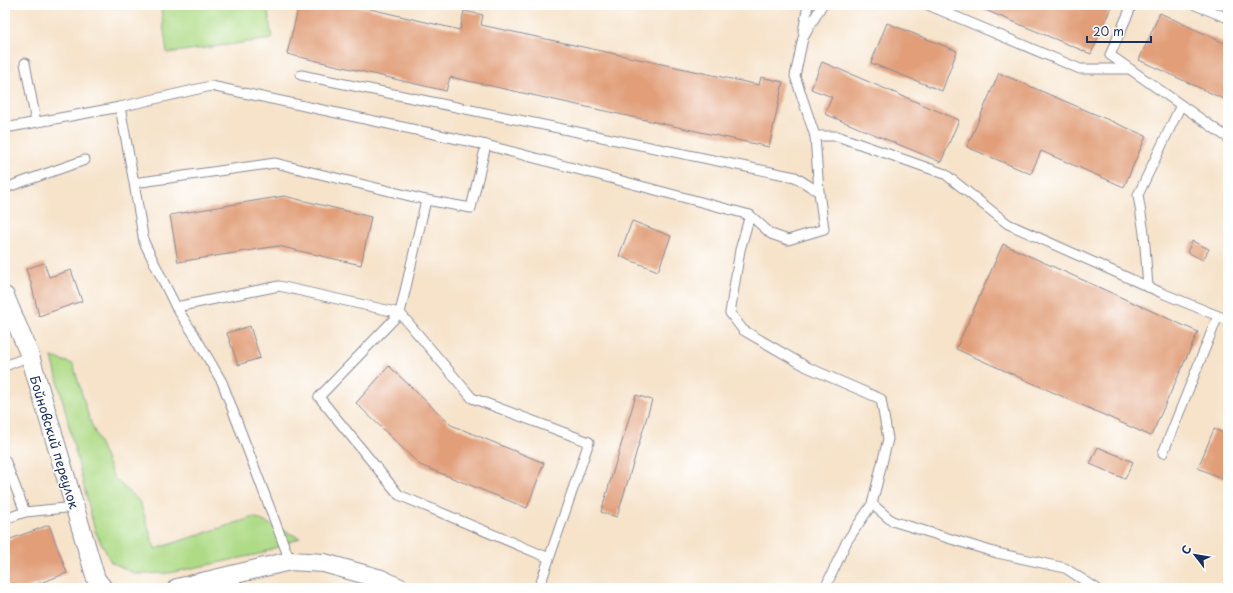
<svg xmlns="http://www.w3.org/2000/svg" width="1233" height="593" viewBox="0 0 1233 593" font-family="'Playpen Sans',sans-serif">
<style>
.green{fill:#afdb87;stroke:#658572}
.building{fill:#e19e78}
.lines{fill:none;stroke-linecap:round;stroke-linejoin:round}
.lane-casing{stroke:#888994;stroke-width:11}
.street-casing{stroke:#888994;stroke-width:20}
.lane{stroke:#fff;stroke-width:9}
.street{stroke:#fff;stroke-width:18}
.labels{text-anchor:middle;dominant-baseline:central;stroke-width:3;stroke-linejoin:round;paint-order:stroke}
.street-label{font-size:13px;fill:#1b2f5e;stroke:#fff}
</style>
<rect width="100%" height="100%" fill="#fff"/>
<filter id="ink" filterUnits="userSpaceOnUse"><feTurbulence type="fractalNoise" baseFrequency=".025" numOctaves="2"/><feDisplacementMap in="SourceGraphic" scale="8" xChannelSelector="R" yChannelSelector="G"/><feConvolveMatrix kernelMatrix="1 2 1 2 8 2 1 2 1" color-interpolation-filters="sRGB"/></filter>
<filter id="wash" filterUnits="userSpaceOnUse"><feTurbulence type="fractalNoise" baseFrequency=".012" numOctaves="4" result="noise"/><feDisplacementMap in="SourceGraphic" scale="16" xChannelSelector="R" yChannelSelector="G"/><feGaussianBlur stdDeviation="0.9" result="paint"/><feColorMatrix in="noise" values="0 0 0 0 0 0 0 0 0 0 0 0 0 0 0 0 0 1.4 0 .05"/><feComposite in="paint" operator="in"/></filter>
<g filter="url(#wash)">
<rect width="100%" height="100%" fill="#f6e3ca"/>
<g class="green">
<path d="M187,5h80l5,34 -105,14 -6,-45z"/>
<path d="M52,357l21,7 16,54 25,60 26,24 15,47 99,-32 46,21 -41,16 -90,19 -33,1 -25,-12 -16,-31z"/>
</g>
<g id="blocks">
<g class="building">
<path d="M299,5h54l107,25 4,-19 19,4 -2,10 278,60 2,-8 22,5 -14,65 -319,-70 -4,14 -159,-37z"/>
<path d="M973,5h139l-21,49z"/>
<path d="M1160,13l68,32v56l-89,-41z"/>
<path d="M887,23l70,28 -15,40 -71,-28z"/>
<path d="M822,62l137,58 -18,42 -116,-48 7,-17 -21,-8z"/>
<path d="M999,73l147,63 -22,51 -83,-36 -10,23 -64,-27z"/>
<path d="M8,89l1,11h-4v-10z"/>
<path d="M284,196l87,21 -10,48 -83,-19 -100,16 -8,-47z"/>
<path d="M632,221l39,15 -13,35 -39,-15z"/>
<path d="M1192,241l17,8 -6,11 -16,-8z"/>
<path d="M1003,244l195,88 -47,104 -195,-87z"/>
<path d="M44,263l5,14 22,-7 11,31 -43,15 -8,-33 -5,-14z"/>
<path d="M250,326l10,32 -22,7 -11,-32z"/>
<path d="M389,366l62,59 93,38 -17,45 -107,-43 -64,-62z"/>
<path d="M636,395l16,5 -35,117 -16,-5z"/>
<path d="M1214,429l14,6v46l-30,-13z"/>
<path d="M1098,447l35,15 -8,17 -35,-15z"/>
<path d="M49,525l18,48 -40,15h-22v-47z"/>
</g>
</g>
</g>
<g filter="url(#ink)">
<use href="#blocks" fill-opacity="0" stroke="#888994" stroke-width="1"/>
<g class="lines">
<defs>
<g id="lane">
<path d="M928,5l152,64h50"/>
<path d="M1132,5l-22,50 118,83"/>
<path d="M1195,5l33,13"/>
<path d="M803,32l5,-27"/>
<path d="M25,63l11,59"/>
<path d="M120,107l14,76 141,-20 151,37 -26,113 -121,-27 -103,21 -32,-65 -10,-59"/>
<path d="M5,128l115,-21 91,-21 275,59 264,70 21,19 17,6 36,-11 -5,-37 -24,-15 -494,-102"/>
<path d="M815,136l-20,-60 8,-38 19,-33"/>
<path d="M5,188l80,-28"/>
<path d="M819,192l-4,-56h22l108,38 63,50 154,69 66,27"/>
<path d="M426,200l45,8 15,-63"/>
<path d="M750,215l-10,35 -10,63 13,17 64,37 74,32 7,40 -16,65 -25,37 -22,47"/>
<path d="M1148,287l-4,-54 -6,-38 43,-90"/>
<path d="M176,307l19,29 27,46 68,179"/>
<path d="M5,366l25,-10"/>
<path d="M1163,453l55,-137"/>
<path d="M5,460l20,52 -20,7"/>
<path d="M872,504l20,17 105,32 68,15 31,20"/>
<path d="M25,512l50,-5"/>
<path d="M539,588l50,-146 -117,-44 -72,-85 -81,84 80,98 150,63"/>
</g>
<g id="street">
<path d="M5,296l25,60 66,223 7,9"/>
<path d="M177,588l113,-27 34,2 57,16 19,9"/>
</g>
</defs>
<use href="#lane" class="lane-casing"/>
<use href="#street" class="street-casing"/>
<use href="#lane" class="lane"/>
<use href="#street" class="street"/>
</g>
</g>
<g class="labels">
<g class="street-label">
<text transform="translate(55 442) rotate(73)">Бойновский переулок</text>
</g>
</g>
<rect width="1233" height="593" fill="none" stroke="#fff" stroke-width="20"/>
<g transform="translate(1195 555) rotate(301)" stroke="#ffffff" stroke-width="3" paint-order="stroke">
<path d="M0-3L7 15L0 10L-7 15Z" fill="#1b2f5e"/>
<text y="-6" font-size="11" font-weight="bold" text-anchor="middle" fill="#1b2f5e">С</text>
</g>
<path d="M1087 36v6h64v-6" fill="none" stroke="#1b2f5e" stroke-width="2"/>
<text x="1093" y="36" font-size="12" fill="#1b2f5e" stroke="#ffffff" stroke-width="3" paint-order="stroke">20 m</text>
</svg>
